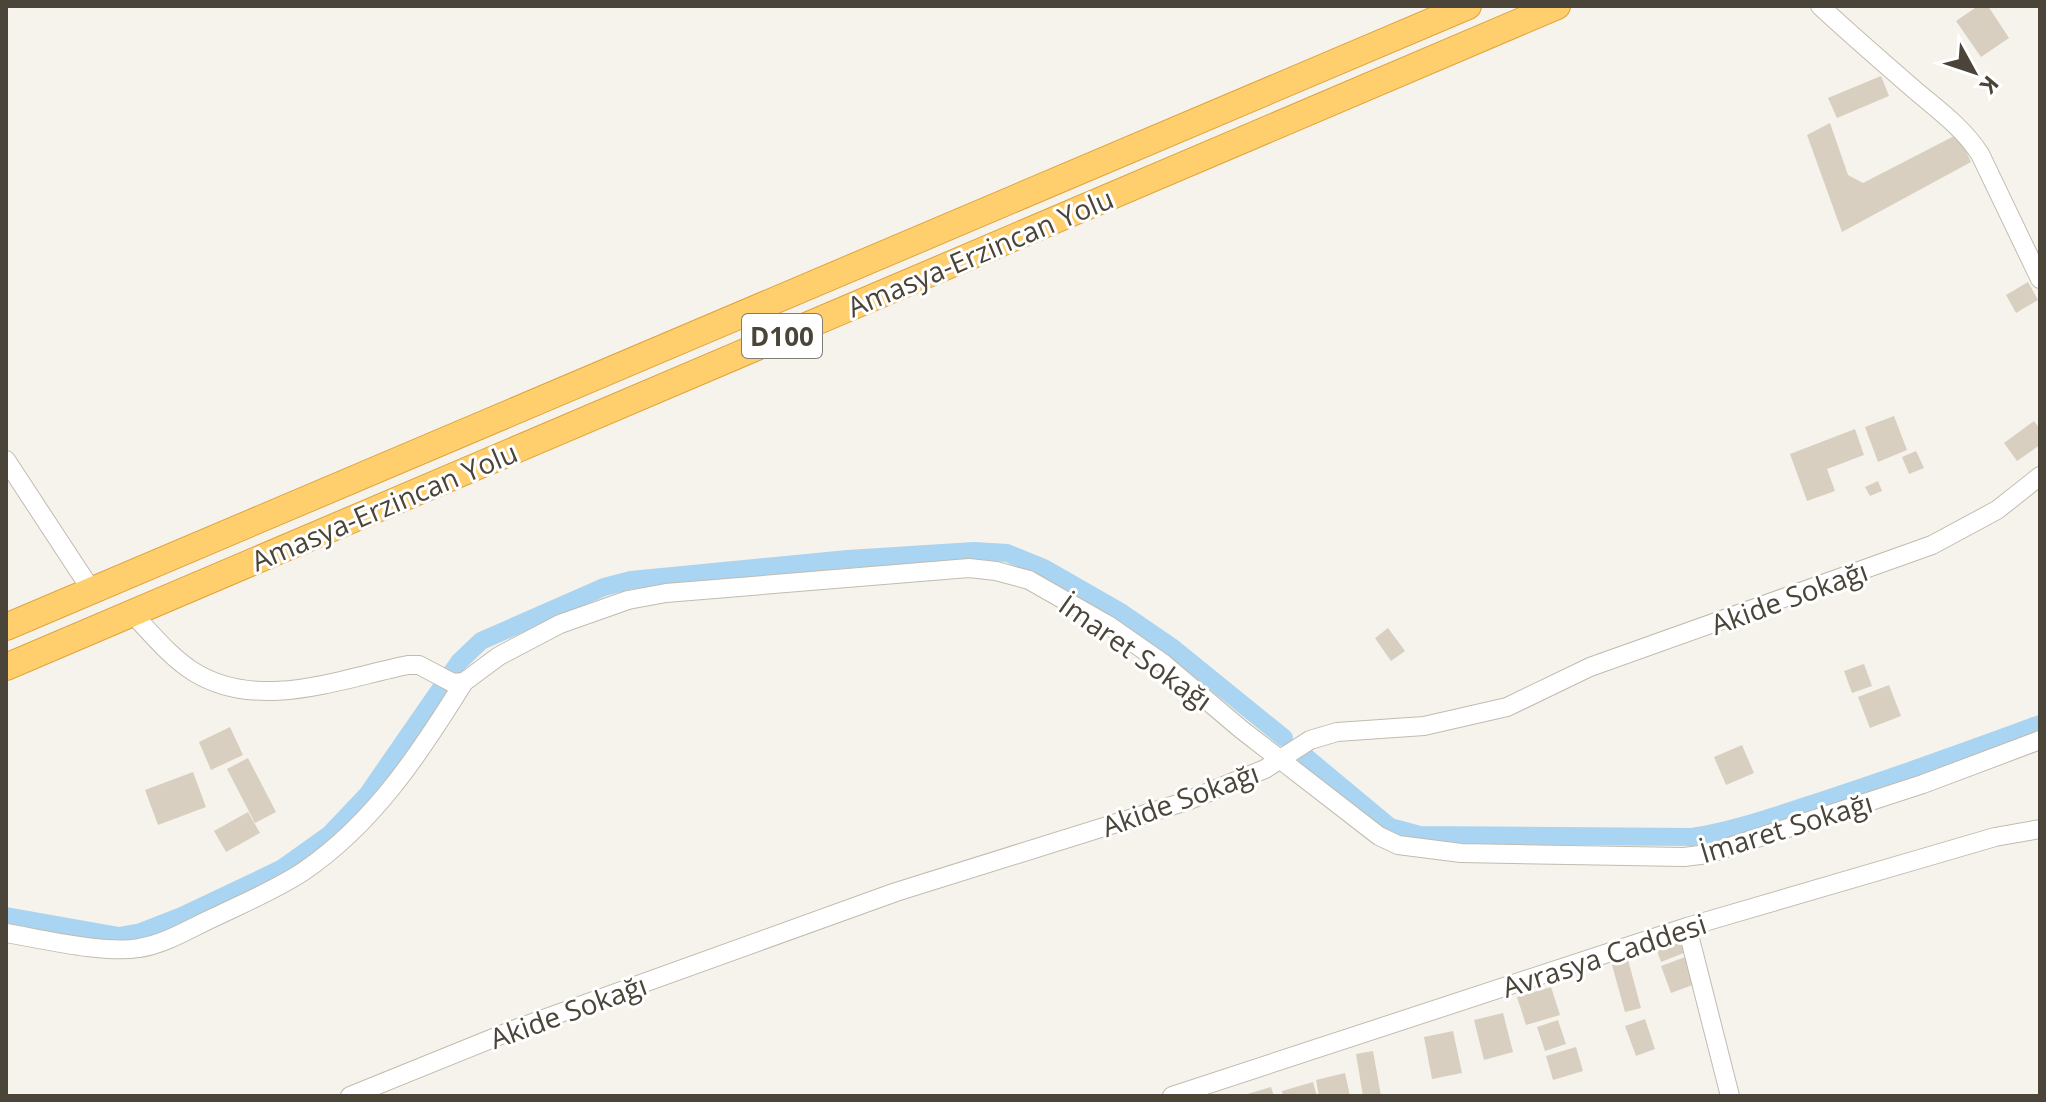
<svg xmlns="http://www.w3.org/2000/svg" width="2046" height="1102" viewBox="0 0 2046 1102" font-family="'Open Sans',sans-serif">
<style>
.lines{fill:none;stroke-linecap:round;stroke-linejoin:round}
.canal{stroke:#a9d4f2;stroke-width:18}
.building{fill:#d8cfc1}
.minor-casing{stroke:#c2bbae;stroke-width:20}
.highway-casing{stroke:#e0a43c;stroke-width:28}
.minor{stroke:#fff;stroke-width:18}
.highway{stroke:#ffcf6e;stroke-width:26}
.labels{text-anchor:middle;dominant-baseline:central;stroke-width:6;stroke-linejoin:round;paint-order:stroke}
.shield{fill:#fff;stroke:#817c74;stroke-width:2}
.shield-label{font-size:26px;font-weight:bold;fill:#4b4439}
.street-label{font-size:28px;fill:#4b4439;stroke:#fff}
</style>
<rect width="100%" height="100%" fill="#f6f3ec"/>
<g class="lines">
<g class="canal">
<path d="M1306,757l84,70 30,8 272,2c44,-7 86,-22 129,-36 73,-24 146,-50 219,-77"/>
<path d="M6,916l113,20 22,-4 41,-16 99,-47 49,-35 37,-39 92,-133 22,-21 123,-54 27,-7 217,-21 126,-8 33,2 37,15 75,43 54,37 111,90"/>
</g>
</g>
<g class="building">
<path d="M1978,6h10l21,32 -28,19 -25,-36z"/>
<path d="M1881,76l8,20 -52,22 -9,-20z"/>
<path d="M1830,123l18,52 15,8 95,-49 13,28 -129,70 -35,-97z"/>
<path d="M2028,282l10,18 -22,13 -10,-18z"/>
<path d="M1894,416l13,34 -29,12 -13,-35z"/>
<path d="M2034,421l6,8v16l-23,16 -13,-18z"/>
<path d="M1855,429l9,26 -37,14 8,22 -28,10 -17,-47z"/>
<path d="M1916,451l8,17 -15,6 -7,-17z"/>
<path d="M1878,481l4,10 -12,5 -5,-9z"/>
<path d="M1388,628l17,23 -14,10 -16,-23z"/>
<path d="M1864,664l8,22 -20,7 -8,-22z"/>
<path d="M1889,685l12,31 -31,12 -12,-31z"/>
<path d="M230,727l13,28 -32,15 -12,-28z"/>
<path d="M1742,745l12,28 -28,12 -12,-28z"/>
<path d="M248,758l28,54 -21,11 -28,-54z"/>
<path d="M193,772l13,35 -48,18 -13,-35z"/>
<path d="M248,812l12,21 -34,19 -12,-21z"/>
<path d="M1685,940l4,11 -28,11 -4,-11z"/>
<path d="M1688,956l10,27 -27,10 -10,-27z"/>
<path d="M1628,960l13,48 -16,4 -13,-47z"/>
<path d="M1551,987l9,28 -34,10 -9,-28z"/>
<path d="M1503,1013l10,39 -29,8 -10,-40z"/>
<path d="M1645,1019l10,30 -19,7 -11,-30z"/>
<path d="M1558,1020l8,24 -21,7 -8,-24z"/>
<path d="M1453,1031l9,42 -30,6 -8,-42z"/>
<path d="M1576,1047l7,24 -30,9 -7,-24z"/>
<path d="M1373,1051l8,45h-18l-7,-42z"/>
<path d="M1345,1073l5,23h-31l-3,-16z"/>
<path d="M1313,1082l4,14h-34l-1,-5z"/>
<path d="M1271,1087l3,9h-30v-1z"/>
</g>
<g class="lines">
<defs>
<g id="minor">
<path d="M1820,6c29,27 59,53 89,79 26,23 52,40 71,69l60,125"/>
<path d="M6,460l86,131"/>
<path d="M132,613c19,20 38,44 62,59 65,40 145,7 214,-7h11l34,18 11,-1 35,-26 61,-32 68,-24 38,-7 303,-25 27,3 33,9 79,45 56,39 78,66 137,106 19,9 63,8 223,4 24,-3 215,-70 117,-44"/>
<path d="M1687,927l43,169"/>
<path d="M6,933c36,6 98,21 133,15 27,-4 53,-21 78,-32 29,-14 60,-27 87,-45 70,-48 116,-118 160,-189"/>
<path d="M350,1096l163,-66 383,-138 291,-91 78,-32 45,-29 27,-8 87,-6 83,-19 83,-40 342,-122 65,-35 43,-34"/>
<path d="M1172,1096l515,-169 308,-90 45,-8"/>
</g>
<g id="highway">
<path d="M6,627l1462,-621"/>
<path d="M6,667l1551,-661"/>
</g>
</defs>
<use href="#minor" class="minor-casing"/>
<use href="#highway" class="highway-casing"/>
<use href="#minor" class="minor"/>
<use href="#highway" class="highway"/>
</g>
<g class="labels">
<rect class="shield" x="742" y="314" width="80" height="44" rx="6"/>
<g class="shield-label">
<text x="782" y="336">D100</text>
</g>
<g class="street-label">
<text transform="translate(980 252) rotate(-23)">Amasya-Erzincan Yolu</text>
<text transform="translate(384 506) rotate(-23)">Amasya-Erzincan Yolu</text>
<text transform="translate(1789 597) rotate(-20)">Akide Sokağı</text>
<text transform="translate(1136 652) rotate(35)">İmaret Sokağı</text>
<text transform="translate(1180 799) rotate(-20)">Akide Sokağı</text>
<text transform="translate(1786 827) rotate(-17)">İmaret Sokağı</text>
<text transform="translate(1604 955) rotate(-18)">Avrasya Caddesi</text>
<text transform="translate(568 1011) rotate(-20)">Akide Sokağı</text>
</g>
</g>
<rect width="2046" height="1102" fill="none" stroke="#4b4439" stroke-width="16"/>
<g transform="translate(1974 72) rotate(130)" stroke="#ffffff" stroke-width="6" paint-order="stroke">
<path d="M0-6L14 30L0 20L-14 30Z" fill="#4b4439"/>
<text y="-12" font-size="22" font-weight="bold" text-anchor="middle" fill="#4b4439">K</text>
</g>
</svg>
